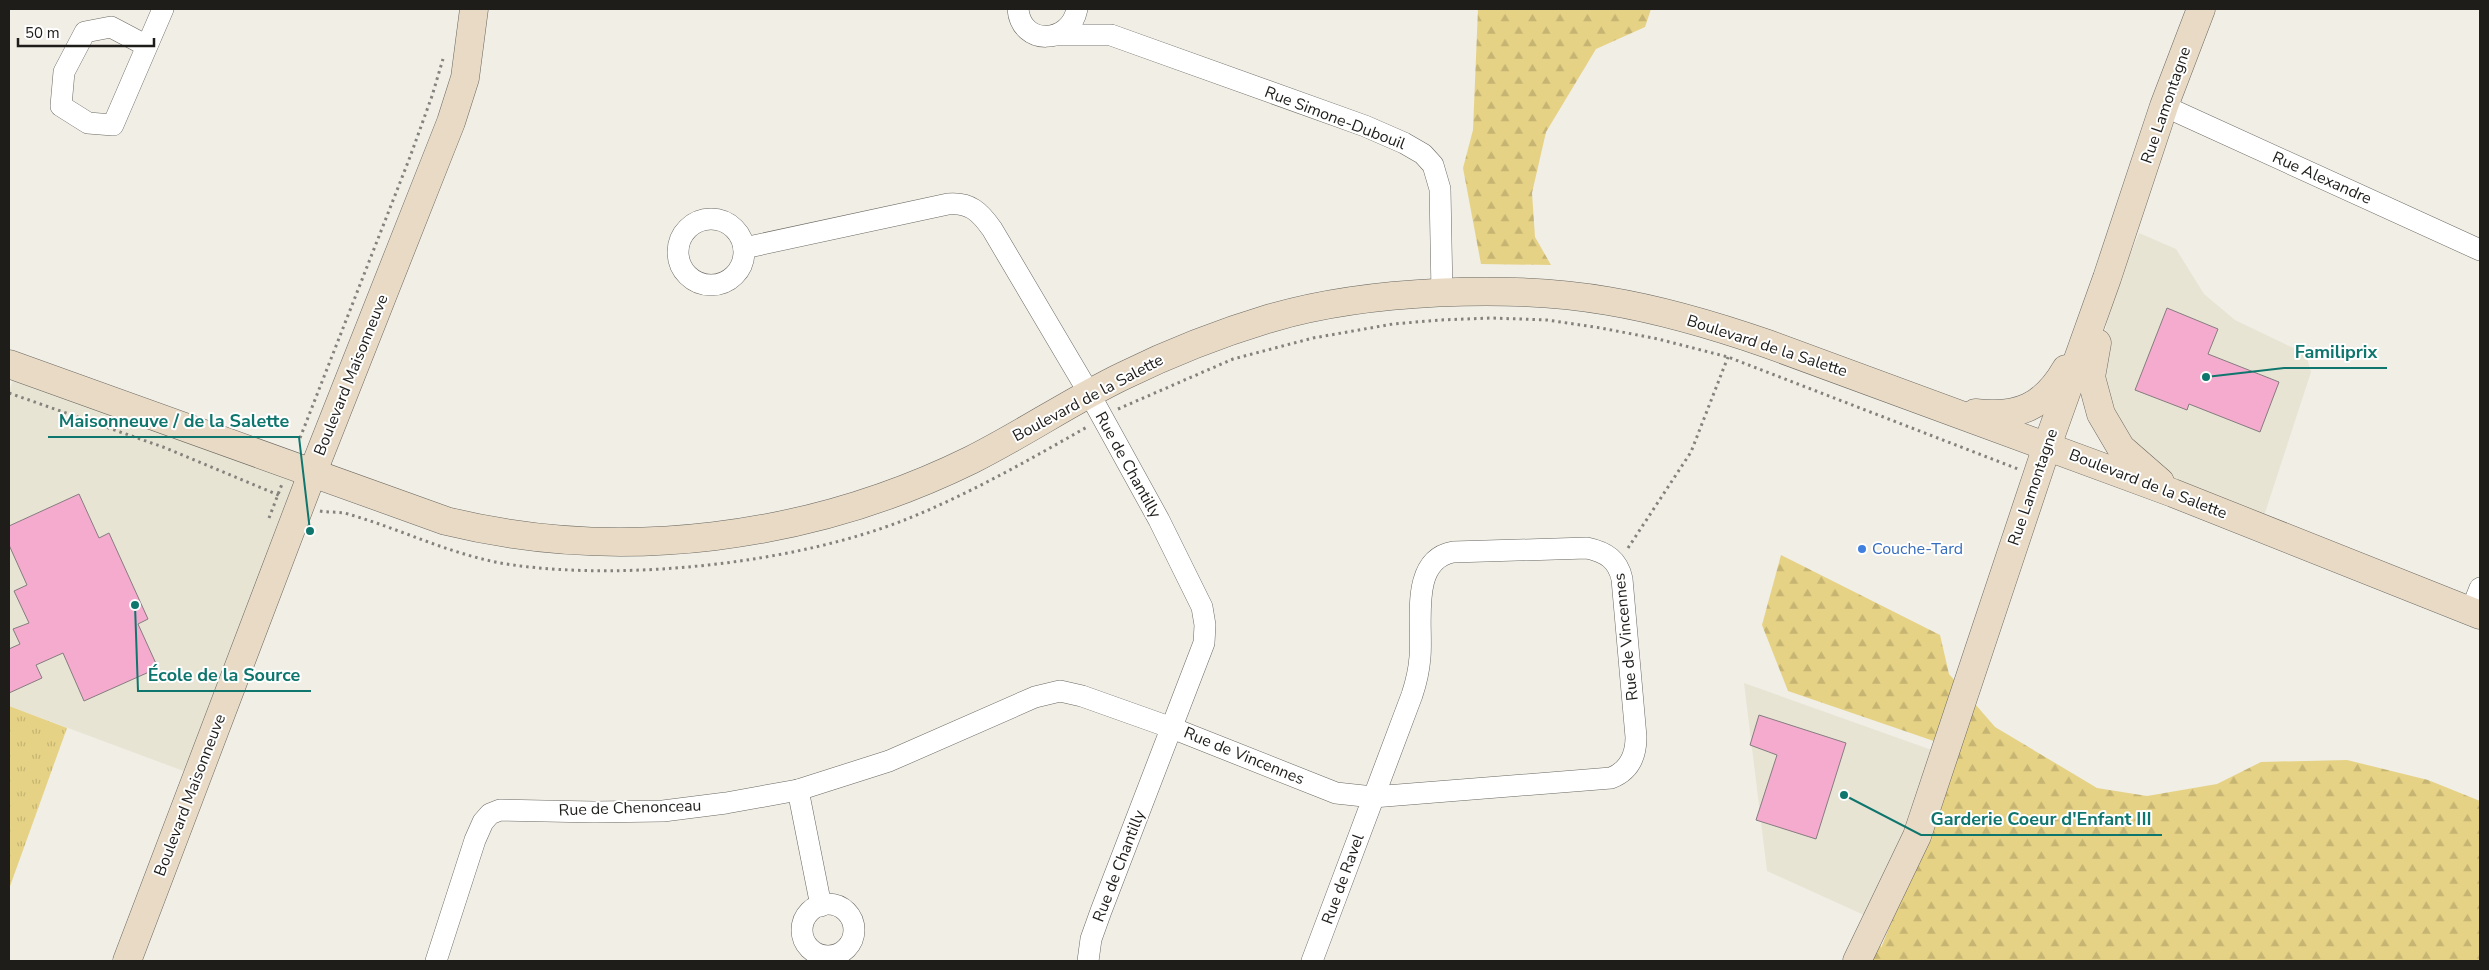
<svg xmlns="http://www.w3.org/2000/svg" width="2489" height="970" viewBox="0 0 2489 970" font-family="'Nunito Sans',sans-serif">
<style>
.built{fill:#e8e4d4}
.grass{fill:url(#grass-tufts)}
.forest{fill:url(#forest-firs)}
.building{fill:#f5abcd;stroke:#857c80}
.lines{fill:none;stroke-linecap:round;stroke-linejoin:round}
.street-casing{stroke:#6a6861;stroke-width:22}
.secondary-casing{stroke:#6a6861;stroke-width:29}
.path{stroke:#84827c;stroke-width:3;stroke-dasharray:2.5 4;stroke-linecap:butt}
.street{stroke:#fff;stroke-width:21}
.secondary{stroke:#e8dac5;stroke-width:28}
.shop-dot{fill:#3f7fe0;stroke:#fff;stroke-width:2}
.labels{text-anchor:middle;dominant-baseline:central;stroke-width:4;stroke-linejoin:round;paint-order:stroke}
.street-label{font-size:16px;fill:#1e1d1a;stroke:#fff}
.shop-label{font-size:16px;fill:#366cbe;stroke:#fff;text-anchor:start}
.leader{fill:none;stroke:#0f766e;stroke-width:2}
.callout-dot{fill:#0f766e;stroke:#fff;stroke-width:2}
.callout-label{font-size:18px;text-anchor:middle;font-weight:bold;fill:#0f766e;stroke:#fff;stroke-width:4;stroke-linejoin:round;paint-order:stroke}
</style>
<defs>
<pattern id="grass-tufts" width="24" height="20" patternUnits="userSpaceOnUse" patternTransform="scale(1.25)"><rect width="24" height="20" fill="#e6d285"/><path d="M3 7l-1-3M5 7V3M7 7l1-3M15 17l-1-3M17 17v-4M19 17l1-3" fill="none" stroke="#c5b472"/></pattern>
<pattern id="forest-firs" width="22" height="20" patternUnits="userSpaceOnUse" patternTransform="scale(1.25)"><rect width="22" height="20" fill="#e6d285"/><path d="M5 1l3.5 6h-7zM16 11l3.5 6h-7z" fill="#c5b472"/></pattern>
</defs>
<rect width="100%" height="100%" fill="#f0eee5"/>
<g class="built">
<path d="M2139,233l37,16 28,45 31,26 71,34 5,18 -47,144 -90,-32 -49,-36 -30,-69 17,-80z"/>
<path d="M17,367l295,107 -115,302 -188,-70v-314z"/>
<path d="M1744,683l199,71 -68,166 -108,-49z"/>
</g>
<path class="grass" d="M9,706l58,22 -58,161z"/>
<g class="forest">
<path d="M1478,9h173l-6,18 -49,22 -50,83 -14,61 3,44 16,28 -70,-1 -18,-96 10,-38z"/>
<path d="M1781,555l159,80 9,39 46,53 102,61 50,8 70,-12 44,-22 86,-2 81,20 52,21v160h-621l16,-41 6,28 79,-198 -172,-59 -26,-66z"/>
</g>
<g class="building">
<path d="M2167,308l51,21 -10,25 71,28 -19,50 -71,-28 -2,6 -52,-20z"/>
<path d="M79,494l20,44 10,-5 39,86 -10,5 20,44 -74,33 -21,-48 -27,12 6,13 -33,15v-44l11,-5 -7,-15 16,-6 -15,-32 13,-6 -18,-40v-19z"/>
<path d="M1759,715l87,28 -30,96 -60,-19 21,-65 -27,-10z"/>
</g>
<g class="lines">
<defs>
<g id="street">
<path d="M1018,9c3,37 52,36 59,0"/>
<path d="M1056,35h55l254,91 39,17 19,11 10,11 7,24 2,104"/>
<path d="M147,46l-36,-19 -26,5 -21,40 -3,34 27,17 25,2 50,-116"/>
<path d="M2164,106l316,144"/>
<circle cx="711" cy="252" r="33"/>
<path d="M744,248l204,-44c22,-2 32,8 44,25l97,164 70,127 43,87 3,18 -1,18 -103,268 -10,28 -3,22"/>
<path d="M2471,611l9,-23"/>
<path d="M798,790l23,116"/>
<circle cx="828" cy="930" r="26"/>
<path d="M436,961l39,-121 8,-18 7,-8 10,-4 94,2 69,-1 63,-8 72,-13 91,-29 146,-64 25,-6 22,5 90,32 164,65 37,4 238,-19c18,-7 25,-22 25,-41l-14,-158c-4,-19 -16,-27 -35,-31l-134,4c-44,8 -30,72 -33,105 -1,13 -4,26 -8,38l-100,266"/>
</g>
<g id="secondary">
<path d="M2097,343l-6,34 10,37 20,34 39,34"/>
<path d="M9,364l437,157c175,43 364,18 525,-61 52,-26 100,-59 152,-84 47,-23 98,-43 148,-58 96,-28 238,-34 337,-17 54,9 108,25 160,43l405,149 307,122"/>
<path d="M1975,413c43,5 69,-6 91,-44"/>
<path d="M127,961l185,-487 139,-352 14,-44 9,-69"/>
<path d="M1857,961l60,-125 130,-390 60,-168 57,-172 37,-97"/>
</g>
</defs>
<use href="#street" class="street-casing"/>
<use href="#secondary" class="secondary-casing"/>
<g class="path">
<path d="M9,393l154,54 118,49"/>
<path d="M1118,409l115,-50 80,-21 80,-14 47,-4 51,-2 56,2 54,8 57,11 70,18 290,112"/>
<path d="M300,438l110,-281 22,-61 11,-37"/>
<path d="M320,511c9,2 18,0 28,3 56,16 107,43 165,51 117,16 284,-2 394,-46 62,-25 122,-59 180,-92"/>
<path d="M269,518l13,-34"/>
<path d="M1628,548l63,-96 37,-95"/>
</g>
<use href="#street" class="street"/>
<use href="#secondary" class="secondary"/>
</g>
<circle class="shop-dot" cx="1862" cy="549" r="5"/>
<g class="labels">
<g class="street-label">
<text transform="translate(2166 105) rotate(-71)">Rue Lamontagne</text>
<text transform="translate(1335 118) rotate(21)">Rue Simone-Dubouil</text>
<text transform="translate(2322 178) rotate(24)">Rue Alexandre</text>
<text transform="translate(1767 346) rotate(18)">Boulevard de la Salette</text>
<text transform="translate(351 375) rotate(-68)">Boulevard Maisonneuve</text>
<text transform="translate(1088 398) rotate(-28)">Boulevard de la Salette</text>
<text transform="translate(1128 465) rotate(61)">Rue de Chantilly</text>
<text transform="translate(2148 484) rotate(21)">Boulevard de la Salette</text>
<text transform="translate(2033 487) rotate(-71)">Rue Lamontagne</text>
<text transform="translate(1626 637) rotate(-96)">Rue de Vincennes</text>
<text transform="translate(1244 756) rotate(22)">Rue de Vincennes</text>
<text transform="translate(190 795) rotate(-69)">Boulevard Maisonneuve</text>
<text transform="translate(630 808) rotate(-2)">Rue de Chenonceau</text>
<text transform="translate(1119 866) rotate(-69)">Rue de Chantilly</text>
<text transform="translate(1343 879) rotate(-70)">Rue de Ravel</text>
</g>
<g class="shop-label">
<text x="1872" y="549">Couche-Tard</text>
</g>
</g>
<path class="leader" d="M2206 377L2284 368H2387M310 531L299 437H48M135 605L138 691H311M1844 795L1921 835H2162"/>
<g class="callout-dot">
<circle cx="2206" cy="377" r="5"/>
<circle cx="310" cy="531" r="5"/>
<circle cx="135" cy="605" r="5"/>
<circle cx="1844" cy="795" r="5"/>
</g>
<g class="callout-label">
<text x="2336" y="358">Familiprix</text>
<text x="174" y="427">Maisonneuve / de la Salette</text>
<text x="224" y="681">École de la Source</text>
<text x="2041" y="825">Garderie Coeur d'Enfant III</text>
</g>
<rect width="2489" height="970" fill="none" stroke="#1e1d1a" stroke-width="20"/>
<path d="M18 38v8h136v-8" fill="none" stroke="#1e1d1a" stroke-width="2.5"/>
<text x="25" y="38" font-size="15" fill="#1e1d1a" stroke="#ffffff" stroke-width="4" paint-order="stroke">50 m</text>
</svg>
